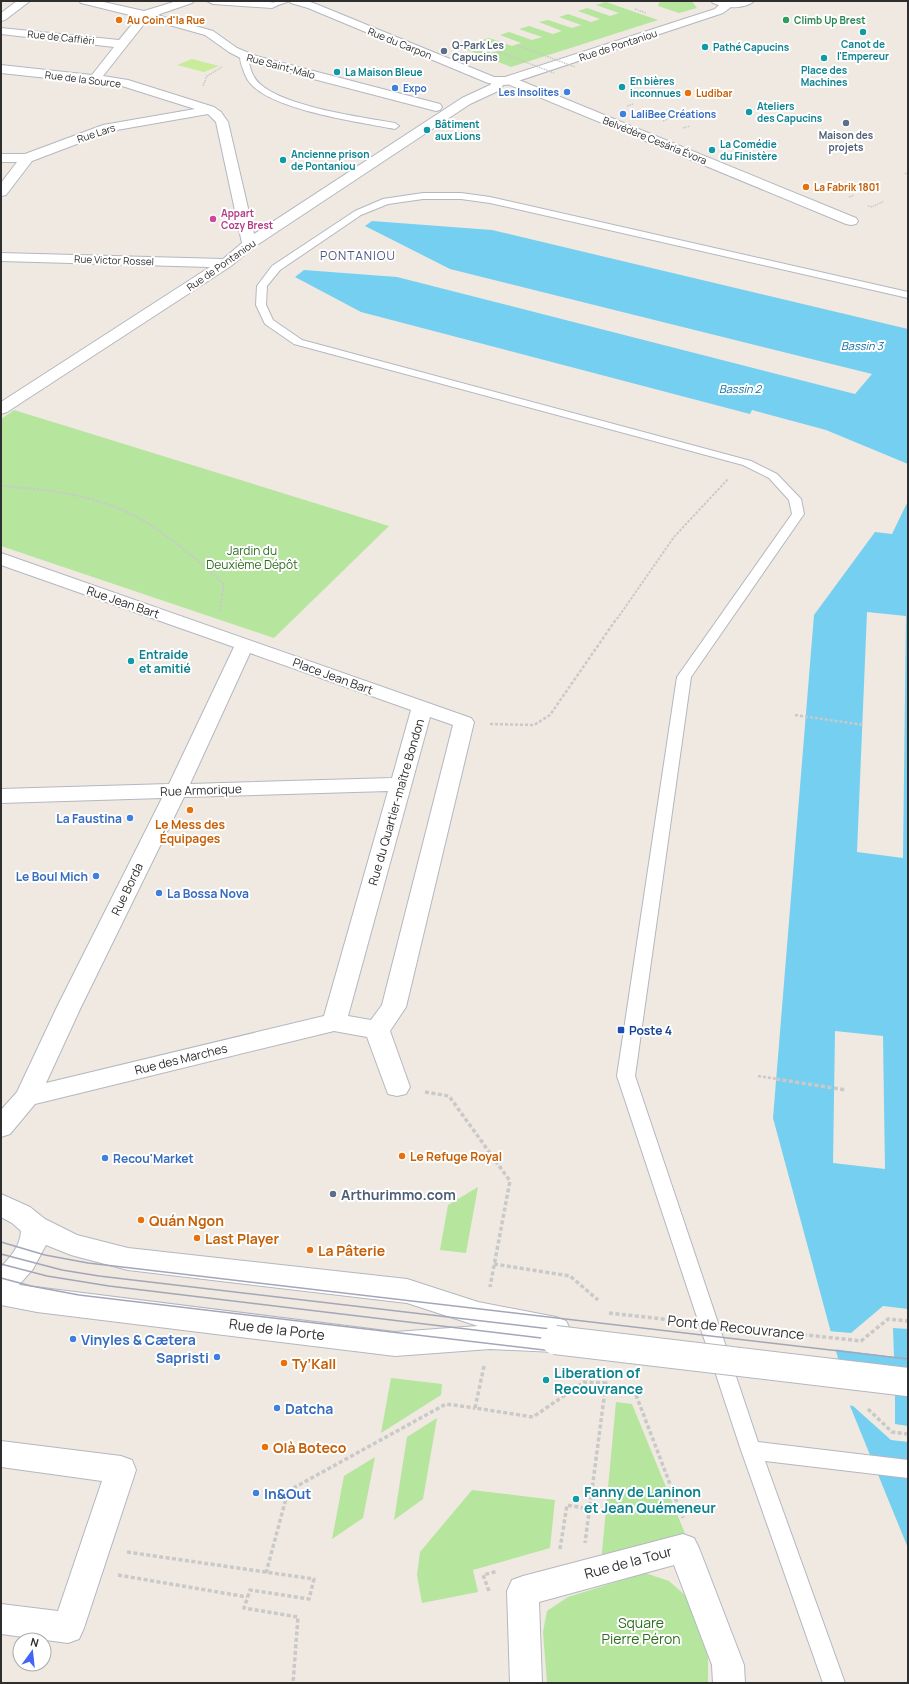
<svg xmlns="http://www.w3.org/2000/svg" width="909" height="1684" viewBox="0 0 909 1684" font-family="Manrope,sans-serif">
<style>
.green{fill:#b6e59e}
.pitch{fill:#c9ec9a}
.water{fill:#75cff0}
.pier{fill:#efe9e1}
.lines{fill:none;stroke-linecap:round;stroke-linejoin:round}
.lane-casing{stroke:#b4b7c1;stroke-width:2}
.street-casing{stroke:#b4b7c1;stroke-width:2}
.secondary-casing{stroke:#b4b7c1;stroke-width:2}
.path-far3{stroke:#c9c9c9;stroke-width:1.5;stroke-dasharray:1.5 1;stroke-linecap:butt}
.path-far2{stroke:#c9c9c9;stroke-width:2;stroke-dasharray:2.5 1.5;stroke-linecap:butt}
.path-far1{stroke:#c9c9c9;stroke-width:2.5;stroke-dasharray:3 2;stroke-linecap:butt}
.path{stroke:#c9c9c9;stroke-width:3.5;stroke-dasharray:4 2.5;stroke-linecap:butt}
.lane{fill:#fff;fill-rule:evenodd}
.street{fill:#fff;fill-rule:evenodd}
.secondary{fill:#fff;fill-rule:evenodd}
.tram{stroke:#a3a6b8;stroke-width:1.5}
.secondary-bridge-casing{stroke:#b4b7c1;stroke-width:30;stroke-linecap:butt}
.path-bridge-far1{stroke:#c9c9c9;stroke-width:1.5;stroke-dasharray:1.5 1;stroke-linecap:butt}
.path-bridge{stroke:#c9c9c9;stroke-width:3.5;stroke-dasharray:4 2.5;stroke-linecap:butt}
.secondary-bridge{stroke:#fff;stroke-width:28}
.food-dot{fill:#e8710a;stroke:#fff;stroke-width:1.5}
.leisure-dot{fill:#2e9e5b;stroke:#fff;stroke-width:1.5}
.culture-dot{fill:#0f9aa8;stroke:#fff;stroke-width:1.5}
.service-dot{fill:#5c6f8a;stroke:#fff;stroke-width:1.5}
.shop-dot{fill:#3f7fe0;stroke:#fff;stroke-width:1.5}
.hotel-dot{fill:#d1479c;stroke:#fff;stroke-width:1.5}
.transit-dot{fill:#1a4fb4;stroke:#fff;stroke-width:1.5}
.labels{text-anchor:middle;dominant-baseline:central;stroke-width:4;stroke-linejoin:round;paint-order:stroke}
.far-food-label{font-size:10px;font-weight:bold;fill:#c56008;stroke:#fff;text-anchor:start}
.far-leisure-label{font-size:10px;font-weight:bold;fill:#27864d;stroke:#fff;text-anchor:start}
.far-street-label{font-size:10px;fill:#2e2e2e;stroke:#fff}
.far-culture-label{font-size:10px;font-weight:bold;fill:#0d838f;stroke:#fff;text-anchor:start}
.far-service-label{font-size:10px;font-weight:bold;fill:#4e5e75;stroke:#fff;text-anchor:start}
.far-shop-label{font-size:10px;font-weight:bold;fill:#366cbe;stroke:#fff;text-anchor:start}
.far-hotel-label{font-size:10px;font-weight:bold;fill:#b23c85;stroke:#fff;text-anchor:start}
.far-water-label{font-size:11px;font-style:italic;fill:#0d6fa3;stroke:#fff}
.far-quarter-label{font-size:12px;letter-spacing:1px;fill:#4d5680;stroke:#fff}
.park-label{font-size:12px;fill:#2c6e1b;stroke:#fff}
.street-label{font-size:12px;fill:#2e2e2e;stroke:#fff}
.culture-label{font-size:12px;font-weight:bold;fill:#0d838f;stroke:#fff;text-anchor:start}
.shop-label{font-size:12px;font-weight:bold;fill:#366cbe;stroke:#fff;text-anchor:end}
.food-label{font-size:12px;font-weight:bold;fill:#c56008;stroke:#fff}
.transit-label{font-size:12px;font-weight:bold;fill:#164399;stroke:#fff;text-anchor:start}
.near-service-label{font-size:14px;font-weight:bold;fill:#4e5e75;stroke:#fff;text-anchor:start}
.near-food-label{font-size:14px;font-weight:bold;fill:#c56008;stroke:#fff;text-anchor:start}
.near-street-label{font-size:14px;fill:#2e2e2e;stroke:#fff}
.near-shop-label{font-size:14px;font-weight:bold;fill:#366cbe;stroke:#fff;text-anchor:start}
.near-culture-label{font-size:14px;font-weight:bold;fill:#0d838f;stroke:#fff;text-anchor:start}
.near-park-label{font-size:14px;fill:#2c6e1b;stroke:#fff}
</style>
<rect width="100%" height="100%" fill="#efe9e1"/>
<g class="green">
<path d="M660,1h32l5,7 -18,5 -21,-7z"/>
<path d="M606,2l52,18 -147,47 -51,-20 10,-3 21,9 10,-3 -22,-9 10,-3 23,8 9,-3 -21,-8 9,-3 23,8 10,-3 -23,-8 10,-3 24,8 9,-3 -23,-9 9,-2 24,8 9,-3 -22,-8 9,-3 23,8 9,-3 -22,-8 9,-3 23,8 9,-3 -23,-8z"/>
<path d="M14,410l375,116 -115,112 -273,-92v-127z"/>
<path d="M478,1187l-12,66 -26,-3 8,-45z"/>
<path d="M391,1378l51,6 -1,11 -60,38z"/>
<path d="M616,1402l16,2 54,132 -85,27z"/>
<path d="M437,1418l-14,81 -29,21 13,-83z"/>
<path d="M375,1457l-12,61 -31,21 12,-63z"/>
<path d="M472,1490l83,10 -5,48 -77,22 5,22 -56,11 -5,-28 3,-23z"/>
<path d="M645,1573l24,8 17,15 22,61v26h-161l-4,-51 4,-21 21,-14z"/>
</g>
<path class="pitch" d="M192,59l27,7 -15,6 -27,-7z"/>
<g class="water">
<path d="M372,221l120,9 416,99v135l-82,-34 -74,-20 -2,4 -389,-102 -66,-35 9,-7 93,7 458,117 17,-20 -422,-105 -85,-43z"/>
<path d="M908,501v1047l-60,-147 -2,-13 -73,-270 41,-503 61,-83 17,2z"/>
</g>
<g class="pier">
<path d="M867,612l39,4 -3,242 -46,-6z"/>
<path d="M835,1031l48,5 2,133 -52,-6z"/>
<path d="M883,1306l25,3v20l-15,-1 1,29 -61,-8 -5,-18 23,2z"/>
<path d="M844,1386l51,6v32l13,2v16l-17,-2 -38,-34 -5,-1z"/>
</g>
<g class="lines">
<defs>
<g id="lane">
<path d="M278,1h12l-18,6 -4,-2z"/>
<path d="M241,54h6l1,2c1,10 4,21 12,28 26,23 100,33 135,39l4,3 -4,3c-36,-7 -115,-18 -141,-42 -5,-4 -9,-11 -11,-18 -2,-5 -4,-10 -2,-15z"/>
<path d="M423,193h38l29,4 418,95v6l-418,-95 -29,-4h-38l-35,5 -27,11 -81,55 -13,16 -1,19 7,15 29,20 449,121 26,13 24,25 3,15 -113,163 -56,399 123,366 150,18v18l-143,-17 80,222h-22l-82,-233 -124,-374 60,-399 115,-163 -3,-14 -20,-22 -26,-13 -449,-121 -29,-20 -9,-19 1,-19 15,-20 83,-55 28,-12z"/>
</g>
<g id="street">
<path d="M17,1h13l-25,19 -4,1v-8z"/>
<path d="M79,1h20l45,10 33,-10h17l-2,2 -35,12 56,16 24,17 19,8 184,48 2,3 -2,3 -4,1 -188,-49 -19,-10 -24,-17 -57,-16 -45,57 25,4 86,27 7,5 7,10 26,112 208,-136 28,-13 6,-7 4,-1 5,2 5,-2 4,1 342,140 2,3 -2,3 -5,1 -5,-1 -341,-141 -7,8 -28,13 -216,143 -23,19 -224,146 -6,2v-12l209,-135 -209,-6v-8l222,6 19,-16 -26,-121 -8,-8 -97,17 -79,30 -26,34 -5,1v-13l16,-21h-16v-8h24l78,-29 92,-16 -73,-23 -121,-13v-8l91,10 22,-28 -113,-13v-6l118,12 19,-23 -57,-14z"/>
<path d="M207,1h55l14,2 2,2 -6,3 -59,-4z"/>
<path d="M1,553l470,165 3,4 -68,285 -16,24 20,56 -4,7 -9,2 -9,-2 -21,-57 -33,-6 -299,73 -25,30 -9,3v-27l16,-18 40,-85 105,-209 -161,5v-14l168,-5 65,-137 -233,-82zM250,653l161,57 -19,68 -202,6zM430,717l23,8 -71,280 -11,15 -23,-4zM388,791l-64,225 -278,67 35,-76 103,-210z"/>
<path d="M1,1441l120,15 11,4 4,10 -52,158 -5,11 -11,4 -67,-9v-30l57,7 44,-130 -101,-14z"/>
<path d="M683,1534l11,4 5,10 45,117 1,18h-32l-1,-18 -38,-100 -135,37 3,81h-32l-3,-92 5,-11 11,-4z"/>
</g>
<g id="secondary">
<path d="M289,1h18l9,3 178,73h11l210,-68 4,-4 -6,-2 -2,-2h43c-5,5 -17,7 -23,6l-8,6 -217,72 -18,-2 -180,-75 -17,-5z"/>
<path d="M1,1194l29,13 15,12 32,16 51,13 279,31 71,23 78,15 10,4 4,8 -4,7 2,4 -4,9 -10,3 -64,-3 -95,7 -358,-44 -36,-7v-38c10,-11 19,-20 20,-36l-9,-8 -11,-6zM46,1245l25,10 57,15 279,33 71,23 -83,6 -376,-47 14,-16z"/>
</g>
</defs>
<use href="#lane" class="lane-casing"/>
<use href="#street" class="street-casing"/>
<use href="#secondary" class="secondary-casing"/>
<g class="path-far3">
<path d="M635,9l11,4"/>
<path d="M491,45l10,-3"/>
<path d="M203,86l4,-10 15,-9"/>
<path d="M627,106l6,-2"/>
<path d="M663,121l7,-3"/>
<path d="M683,128l7,-2"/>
<path d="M726,145l7,-2"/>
<path d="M905,174l3,-2"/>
<path d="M849,197l5,-2"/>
<path d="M868,206l4,1 12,-6"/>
</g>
<g class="path-far2">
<path d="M1,486c38,3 78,7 114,21 42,16 76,48 109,77l-4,28"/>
<path d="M617,619l57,-82 54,-58"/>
</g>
<g class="path-far1">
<path d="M795,715l69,10"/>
<path d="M490,724l44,1 16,-10 67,-97"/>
<path d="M758,1076l25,4"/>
</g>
<g class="path">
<path d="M776,1079l70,11"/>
<path d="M425,1092l24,4 61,85 -20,106"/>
<path d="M494,1264l76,12 28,24"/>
<path d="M484,1366l-9,42 58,9 51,-35 22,1 -21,160"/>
<path d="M636,1395l47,123"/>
<path d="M560,1549l7,-44 22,4"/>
<path d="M127,1552l187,27 -5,20 -59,-9 -6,18 54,9 -5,66"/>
<path d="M266,1573l22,-82 158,-87 29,4"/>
<path d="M118,1575l129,22"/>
<path d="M489,1591l-6,-16 15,-4"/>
</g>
<use href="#lane" class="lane"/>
<use href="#street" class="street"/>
<use href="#secondary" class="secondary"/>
<g class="tram">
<path d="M1,1242l44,13 43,8 820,96"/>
<path d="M1,1254l61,16 37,6 809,95"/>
<path d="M1,1264l46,12 62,10 799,96"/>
<path d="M1,1278l30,8 48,9 829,98"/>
</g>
<defs>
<path id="secondary-bridge" d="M555,1340l353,42"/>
</defs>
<use href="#secondary-bridge" class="secondary-bridge-casing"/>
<g class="path-bridge-far1">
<path d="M517,45l58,22"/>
<path d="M497,51l57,22"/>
</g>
<g class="path-bridge">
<path d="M609,1313l252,28 27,-22 20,2"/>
<path d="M868,1409l24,23 16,2"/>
</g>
<use href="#secondary-bridge" class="secondary-bridge"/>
</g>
<g class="food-dot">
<circle cx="119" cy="20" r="4"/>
<circle cx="688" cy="93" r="4"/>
<circle cx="806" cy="187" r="4"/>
<circle cx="190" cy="810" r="4"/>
<circle cx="402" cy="1156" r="4"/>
<circle cx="141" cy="1220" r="4"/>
<circle cx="197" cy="1238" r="4"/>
<circle cx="310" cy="1250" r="4"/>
<circle cx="284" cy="1363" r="4"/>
<circle cx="265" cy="1447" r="4"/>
</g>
<circle class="leisure-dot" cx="786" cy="20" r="4"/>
<g class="culture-dot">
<circle cx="863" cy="32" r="4"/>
<circle cx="705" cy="47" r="4"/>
<circle cx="824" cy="58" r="4"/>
<circle cx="337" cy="72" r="4"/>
<circle cx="622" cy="87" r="4"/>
<circle cx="749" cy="112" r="4"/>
<circle cx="427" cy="130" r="4"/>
<circle cx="712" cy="150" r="4"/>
<circle cx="283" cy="160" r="4"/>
<circle cx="131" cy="661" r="4"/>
<circle cx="546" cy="1380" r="4"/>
<circle cx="576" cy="1499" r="4"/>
</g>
<g class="service-dot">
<circle cx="444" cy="51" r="4"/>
<circle cx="846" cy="123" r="4"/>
<circle cx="333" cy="1194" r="4"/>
</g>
<g class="shop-dot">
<circle cx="395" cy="88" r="4"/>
<circle cx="567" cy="92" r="4"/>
<circle cx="623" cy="114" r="4"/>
<circle cx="130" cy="818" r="4"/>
<circle cx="96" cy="876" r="4"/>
<circle cx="159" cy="893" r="4"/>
<circle cx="105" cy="1158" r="4"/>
<circle cx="73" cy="1339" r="4"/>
<circle cx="217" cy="1357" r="4"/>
<circle cx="277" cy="1408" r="4"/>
<circle cx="256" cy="1493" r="4"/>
</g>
<circle class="hotel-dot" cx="213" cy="219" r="4"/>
<rect class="transit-dot" x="617" y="1026" width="8" height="8" rx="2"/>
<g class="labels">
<g class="far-food-label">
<text x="127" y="20">Au Coin d'la Rue</text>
<text x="696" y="93">Ludibar</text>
<text x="814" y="187">La Fabrik 1801</text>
</g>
<g class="far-leisure-label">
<text x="794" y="20">Climb Up Brest</text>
</g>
<g class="far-street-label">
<text transform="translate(61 37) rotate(6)">Rue de Caffiéri</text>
<text transform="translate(400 43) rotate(22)">Rue du Carpon</text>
<text transform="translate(618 45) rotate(-18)">Rue de Pontaniou</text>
<text transform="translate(281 66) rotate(15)">Rue Saint-Malo</text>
<text transform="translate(83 79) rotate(7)">Rue de la Source</text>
<text transform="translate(96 133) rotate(-18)">Rue Lars</text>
<text transform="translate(655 140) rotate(22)">Belvédère Cesária Évora</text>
<text transform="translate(114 260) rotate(2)">Rue Victor Rossel</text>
<text transform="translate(221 265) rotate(-35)">Rue de Pontaniou</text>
</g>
<g class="far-culture-label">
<text x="863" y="44" text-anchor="middle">Canot de<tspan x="863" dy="12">l'Empereur</tspan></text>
<text x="713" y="47">Pathé Capucins</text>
<text x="824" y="70" text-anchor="middle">Place des<tspan x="824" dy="12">Machines</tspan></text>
<text x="345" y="72">La Maison Bleue</text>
<text x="630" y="81">En bières<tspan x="630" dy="12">inconnues</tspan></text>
<text x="757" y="106">Ateliers<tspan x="757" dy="12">des Capucins</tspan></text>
<text x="435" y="124">Bâtiment<tspan x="435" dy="12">aux Lions</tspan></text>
<text x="720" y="144">La Comédie<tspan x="720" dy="12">du Finistère</tspan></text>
<text x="291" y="154">Ancienne prison<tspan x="291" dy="12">de Pontaniou</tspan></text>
</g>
<g class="far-service-label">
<text x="452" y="45">Q-Park Les<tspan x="452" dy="12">Capucins</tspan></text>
<text x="846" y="135" text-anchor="middle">Maison des<tspan x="846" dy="12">projets</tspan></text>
</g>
<g class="far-shop-label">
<text x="403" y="88">Expo</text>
<text x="559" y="92" text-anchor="end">Les Insolites</text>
<text x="631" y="114">LaliBee Créations</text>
</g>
<g class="far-hotel-label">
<text x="221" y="213">Appart<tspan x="221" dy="12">Cozy Brest</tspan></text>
</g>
<g class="far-water-label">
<text x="862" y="345">Bassin 3</text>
<text x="740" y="388">Bassin 2</text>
</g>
<g class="far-quarter-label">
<text x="358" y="255">PONTANIOU</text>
</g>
<g class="park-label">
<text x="252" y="550">Jardin du<tspan x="252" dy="14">Deuxième Dépôt</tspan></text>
</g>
<g class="street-label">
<text transform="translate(123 602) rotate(19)">Rue Jean Bart</text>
<text transform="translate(333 676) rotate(20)">Place Jean Bart</text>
<text transform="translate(201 790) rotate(-2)">Rue Armorique</text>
<text transform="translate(396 802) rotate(-74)">Rue du Quartier-maître Bondon</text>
<text transform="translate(127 889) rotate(-64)">Rue Borda</text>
<text transform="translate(181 1059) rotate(-14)">Rue des Marches</text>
</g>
<g class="culture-label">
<text x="139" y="654">Entraide<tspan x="139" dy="14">et amitié</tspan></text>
</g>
<g class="shop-label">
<text x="122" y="818">La Faustina</text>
<text x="88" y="876">Le Boul Mich</text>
<text x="167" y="893" text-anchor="start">La Bossa Nova</text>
<text x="113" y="1158" text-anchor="start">Recou'Market</text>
</g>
<g class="food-label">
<text x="190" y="824">Le Mess des<tspan x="190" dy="14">Équipages</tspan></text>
<text x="410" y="1156" text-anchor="start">Le Refuge Royal</text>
</g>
<g class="transit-label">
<text x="629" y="1030">Poste 4</text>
</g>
<g class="near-service-label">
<text x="341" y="1194">Arthurimmo.com</text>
</g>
<g class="near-food-label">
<text x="149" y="1220">Quán Ngon</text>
<text x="205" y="1238">Last Player</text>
<text x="318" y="1250">La Pâterie</text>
<text x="292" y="1363">Ty’Kall</text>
<text x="273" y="1447">Olà Boteco</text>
</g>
<g class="near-street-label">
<text transform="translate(736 1327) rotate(6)">Pont de Recouvrance</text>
<text transform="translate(277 1329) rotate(7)">Rue de la Porte</text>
<text transform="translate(628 1562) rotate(-15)">Rue de la Tour</text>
</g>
<g class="near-shop-label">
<text x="81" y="1339">Vinyles &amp; Cætera</text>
<text x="209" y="1357" text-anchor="end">Sapristi</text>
<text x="285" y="1408">Datcha</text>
<text x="264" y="1493">In&amp;Out</text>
</g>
<g class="near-culture-label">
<text x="554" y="1372">Liberation of<tspan x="554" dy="16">Recouvrance</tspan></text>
<text x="584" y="1491">Fanny de Laninon<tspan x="584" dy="16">et Jean Quémeneur</tspan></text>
</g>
<g class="near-park-label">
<text x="641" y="1622">Square<tspan x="641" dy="16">Pierre Péron</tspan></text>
</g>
</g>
<rect width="909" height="1684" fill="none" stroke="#2e2e2e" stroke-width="4"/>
<g transform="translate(32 1652) rotate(15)"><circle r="19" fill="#ffffff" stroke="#ababab"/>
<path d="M0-3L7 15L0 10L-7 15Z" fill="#4264fb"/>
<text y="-6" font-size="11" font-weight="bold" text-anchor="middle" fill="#2e2e2e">N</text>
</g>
</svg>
